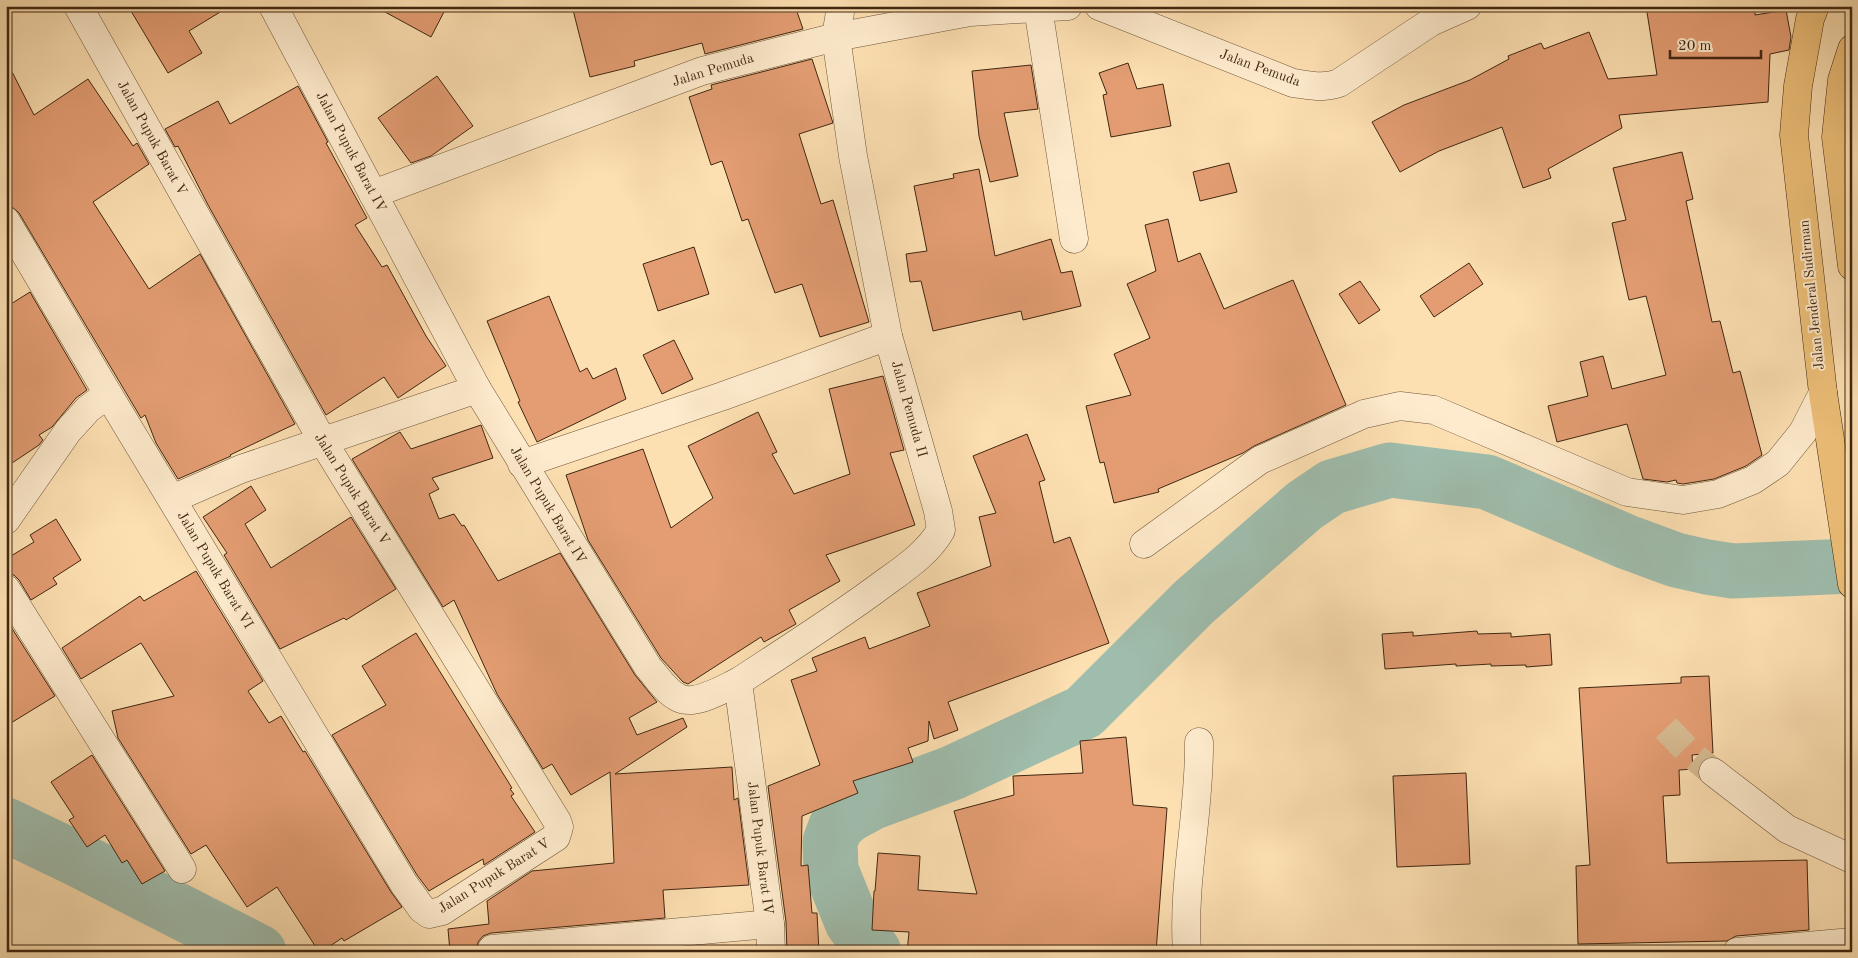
<svg xmlns="http://www.w3.org/2000/svg" width="1858" height="958" viewBox="0 0 1858 958" font-family="'Old Standard TT',serif">
<style>
.lines{fill:none;stroke-linecap:round;stroke-linejoin:round}
.river{stroke:#9fbdad;stroke-width:55}
.building{fill:#e49d73;stroke:#402711}
.minor-tunnel{stroke:#d7bb92;stroke-width:28;stroke-dasharray:28 14;stroke-linecap:butt}
.minor-casing{stroke:#6f5539;stroke-width:29}
.highway-casing{stroke:#402711;stroke-width:29}
.minor{stroke:#feebcd;stroke-width:28}
.highway{stroke:#eec079;stroke-width:28}
.labels{text-anchor:middle;dominant-baseline:central;stroke-width:4;stroke-linejoin:round;paint-order:stroke}
.street-label{font-size:14px;fill:#402711;stroke:#feebcd}
</style>
<rect width="100%" height="100%" fill="#fde0b2"/>
<filter id="stains"><feTurbulence type="fractalNoise" baseFrequency=".004" numOctaves="4"/><feColorMatrix values="0 0 0 0 .2 0 0 0 0 .09 0 0 0 0 .02 0 0 0 .5 -.17"/></filter>
<radialGradient id="worn" r=".72"><stop offset=".6" stop-color="#630" stop-opacity="0"/><stop offset="1" stop-color="#630" stop-opacity=".3"/></radialGradient>
<g class="lines">
<g class="river">
<path d="M6,825l75,36 178,91"/>
<path d="M874,952l-22,-30 -21,-52 -1,-28 6,-16 13,-11 22,-12 81,-30 132,-61 110,-110 110,-96 28,-19 58,-17 97,12 140,60 49,18 31,7 26,4 119,-5"/>
</g>
</g>
<g class="building">
<path d="M128,6h102l-41,25 13,22 -34,20z"/>
<path d="M374,6h73l-16,31z"/>
<path d="M572,6h223l8,23 -98,25 -3,-11 -68,18 1,5 -45,11z"/>
<path d="M1646,6h109v9l31,-5 5,27 -2,13 -19,4 -2,48 -149,13 3,13 -74,41 3,9 -28,10 -21,-61 -63,24 -39,21 -28,-50 32,-17 66,-25 39,-21 -1,-3 33,-13 3,6 45,-17 19,47 49,-4z"/>
<path d="M812,59l21,64 -34,11 22,70 12,-4 36,122 -49,15 -18,-53 -27,9 -27,-74 -6,2 -20,-60 -11,4 -22,-68 23,-8 -1,-4z"/>
<path d="M6,60l28,55 54,-36 45,67 4,-3 12,21 -56,38 56,87 51,-35 95,170 -65,31 1,1 -53,23 -22,-36 -11,-28 -4,3 -122,-205 -7,-6 -6,-8z"/>
<path d="M1128,63l9,26 26,-5 8,42 -60,11 -8,-42 4,-1 -8,-21z"/>
<path d="M1031,65l7,44 -34,4 14,63 -28,6 -11,-46 -7,-65z"/>
<path d="M437,76l36,50 -42,30 -20,7 -33,-45z"/>
<path d="M298,86l30,56 -2,1 41,75 -12,7 27,42 5,-2 39,71 20,30 -48,32 -14,-21 -58,38 -118,-210 -30,-59 -3,1 -10,-18 53,-28 12,23z"/>
<path d="M1682,152l11,47 -7,2 26,121 8,-1 13,52 7,-2 22,84 -16,11 -32,13 -31,5 -6,-1 -1,-3 -9,2 -24,-3 -16,-55 -70,18 -9,-36 40,-10 -8,-34 23,-6 9,33 54,-14 -20,-79 -17,4 -17,-77 14,-3 -13,-52z"/>
<path d="M1229,163l8,29 -37,9 -7,-29z"/>
<path d="M979,169l16,87 56,-17 10,34 11,-2 9,35 -58,14 -2,-9 -88,20 -12,-50 -11,1 -4,-28 21,-3 -13,-65 40,-8 -1,-4z"/>
<path d="M1168,219l10,43 22,-9 24,56 69,-29 53,125 -92,41 -11,7 -85,36 1,3 -45,11 -10,-41 -4,1 -14,-57 45,-11 -17,-41 36,-16 -23,-54 29,-13 -11,-46z"/>
<path d="M694,247l15,47 -51,17 -15,-47z"/>
<path d="M1469,263l14,21 -49,33 -14,-21z"/>
<path d="M1360,281l20,29 -21,14 -20,-30z"/>
<path d="M30,292l57,98 -11,8 -24,29 -13,8 4,5 -4,5 -33,22v-160z"/>
<path d="M549,296l31,76 7,-4 6,11 23,-11 10,31 -89,43 -19,-40 2,-1 -33,-80z"/>
<path d="M674,340l19,39 -31,15 -19,-39z"/>
<path d="M883,376l21,74 -14,3 25,72 -89,30 14,26 -51,29 7,14 -32,18 -3,-5 -73,47 -5,-2 -22,-24 -73,-118 -22,-65 77,-26 28,79 42,-30 -25,-52 70,-34 19,40 -5,2 22,40 56,-20 -21,-85z"/>
<path d="M481,425l12,33 -61,20 7,11 -10,5 10,25 15,-5 8,12 2,-1 34,56 62,-28 75,122 22,27 -28,16 8,17 46,-17 4,9 -72,47 117,-7 2,33 4,-2 11,87 -86,5 2,28 -174,15 -8,3 -5,6 -1,10h-27l-2,-23 41,-5 -2,-23 45,-30 82,-8 -4,-91 -39,23 -19,-31 -9,5 -46,-75 -43,-94 -11,7 -91,-148 48,-27 11,17z"/>
<path d="M1027,434l18,46 -6,2 15,61 16,-6 39,106 -161,59 10,28 -24,9 -5,-18 -1,20 -20,7 5,14 -60,19 5,12 -56,23 -1,50 7,-1 4,48h5l2,39h-32l-1,-30 -18,-136 52,-21 -29,-85 26,-9 -5,-13 53,-21 4,12 61,-23 -13,-33 74,-27 -12,-49 17,-4 -23,-57z"/>
<path d="M251,486l15,24 -21,14 26,44 80,-51 45,72 -50,31 -2,-2 -64,31 -56,-94 3,-2 -24,-36z"/>
<path d="M56,519l25,41 -28,18 4,6 -26,16 -12,-20 -5,-5 -8,-1v-15l28,-17 -4,-7z"/>
<path d="M196,571l67,110 -15,10 21,32 12,-7 22,36 2,-1 86,141 11,15 -58,34 -2,-3 -21,14h-2l-42,-65 -30,20 -41,-62 -15,9 -73,-116 -6,-27 62,-15 -33,-53 -60,36 -19,-31 78,-52 4,5z"/>
<path d="M6,619l49,77 -49,30z"/>
<path d="M1477,631l1,3 33,-1v4l39,-3 2,31 -26,2v-2l-35,1v-2l-35,2v-2l-71,5 -3,-35 31,-2v4z"/>
<path d="M416,633l96,155 -2,1 4,5 -3,2 24,36 -51,33 -1,-6 -54,32 -12,-16 -85,-140 54,-30 -24,-39z"/>
<path d="M1709,676l4,77 -21,2 1,14 -14,1 1,25 -17,1 4,67 140,-3 2,70 -73,6 -9,5 -149,3 -2,-78 14,-1 -11,-177 102,-5v-6z"/>
<path d="M1126,737l7,68 34,3 -11,144h-249l2,-20 -37,-2 2,-39h1l3,-38 42,3 -2,34 59,4 -23,-83 60,-16 -1,-19 70,-3 -3,-32z"/>
<path d="M92,755l73,116 -23,13 -15,-24 -5,3 -17,-28 -18,12 -18,-27 5,-3 -23,-35z"/>
<path d="M1466,773l4,91 -73,3 -4,-91z"/>
</g>
<g class="lines">
<path class="minor-tunnel" d="M1666,728l26,27 21,17"/>
<defs>
<g id="minor">
<path d="M273,6l204,383 171,278c9,10 18,25 31,31 16,8 44,-9 59,-16l32,242 1,28"/>
<path d="M1099,6l194,77c16,2 30,6 46,0l92,-61 36,-16"/>
<path d="M1038,8l36,231"/>
<path d="M373,194l329,-123 134,-34 134,-25 98,-6"/>
<path d="M6,221l102,173 296,490 18,25 7,5 13,-3 114,-74 3,-10 -2,-6 -235,-381 -244,-434"/>
<path d="M522,464l201,-68 165,-60"/>
<path d="M172,499l69,-30 236,-80"/>
<path d="M6,520l62,-89 20,-22 20,-15"/>
<path d="M1144,544l116,-84 104,-46 36,-8 34,4 193,82 56,8 35,-6 35,-14 25,-17 25,-31 20,-39"/>
<path d="M6,589l176,280"/>
<path d="M738,682c49,-32 98,-63 145,-98 22,-16 45,-31 58,-54l-3,-19 -50,-175 -35,-180 -17,-119 5,-31"/>
<path d="M1713,772l74,57 65,30"/>
<path d="M492,949l278,-25"/>
<path d="M1187,952c-5,-70 13,-140 12,-210"/>
<path d="M1737,952l115,-10"/>
</g>
<g id="highway">
<path d="M1815,6l-5,13 -12,67 -4,49 29,258 29,191"/>
<path d="M1852,49l-10,31 -6,57 16,129"/>
</g>
</defs>
<use href="#minor" class="minor-casing"/>
<use href="#highway" class="highway-casing"/>
<use href="#minor" class="minor"/>
<use href="#highway" class="highway"/>
</g>
<g class="labels">
<g class="street-label">
<text transform="translate(1260 68) rotate(20)">Jalan Pemuda</text>
<text transform="translate(713 70) rotate(-17)">Jalan Pemuda</text>
<text transform="translate(152 138) rotate(61)">Jalan Pupuk Barat V</text>
<text transform="translate(351 152) rotate(62)">Jalan Pupuk Barat IV</text>
<text transform="translate(1812 295) rotate(-96)">Jalan Jenderal Sudirman</text>
<text transform="translate(909 409) rotate(74)">Jalan Pemuda II</text>
<text transform="translate(352 489) rotate(58)">Jalan Pupuk Barat V</text>
<text transform="translate(548 505) rotate(59)">Jalan Pupuk Barat IV</text>
<text transform="translate(215 570) rotate(59)">Jalan Pupuk Barat VI</text>
<text transform="translate(760 848) rotate(83)">Jalan Pupuk Barat IV</text>
<text transform="translate(494 876) rotate(-32)">Jalan Pupuk Barat V</text>
</g>
</g>
<rect width="1858" height="958" fill="none" stroke="#fde0b2" stroke-width="25"/>
<rect x="8" y="8" width="1843" height="943" fill="none" stroke="#402711" stroke-width="2.5"/>
<rect x="12" y="12" width="1833" height="933" fill="none" stroke="#402711"/>
<path d="M1670 50v8h91v-8" fill="none" stroke="#402711" stroke-width="2.5"/>
<text x="1678" y="50" font-size="15" fill="#402711" stroke="#feebcd" stroke-width="4" paint-order="stroke">20 m</text>
<rect width="100%" height="100%" filter="url(#stains)"/>
<rect width="100%" height="100%" fill="url(#worn)"/>
</svg>
